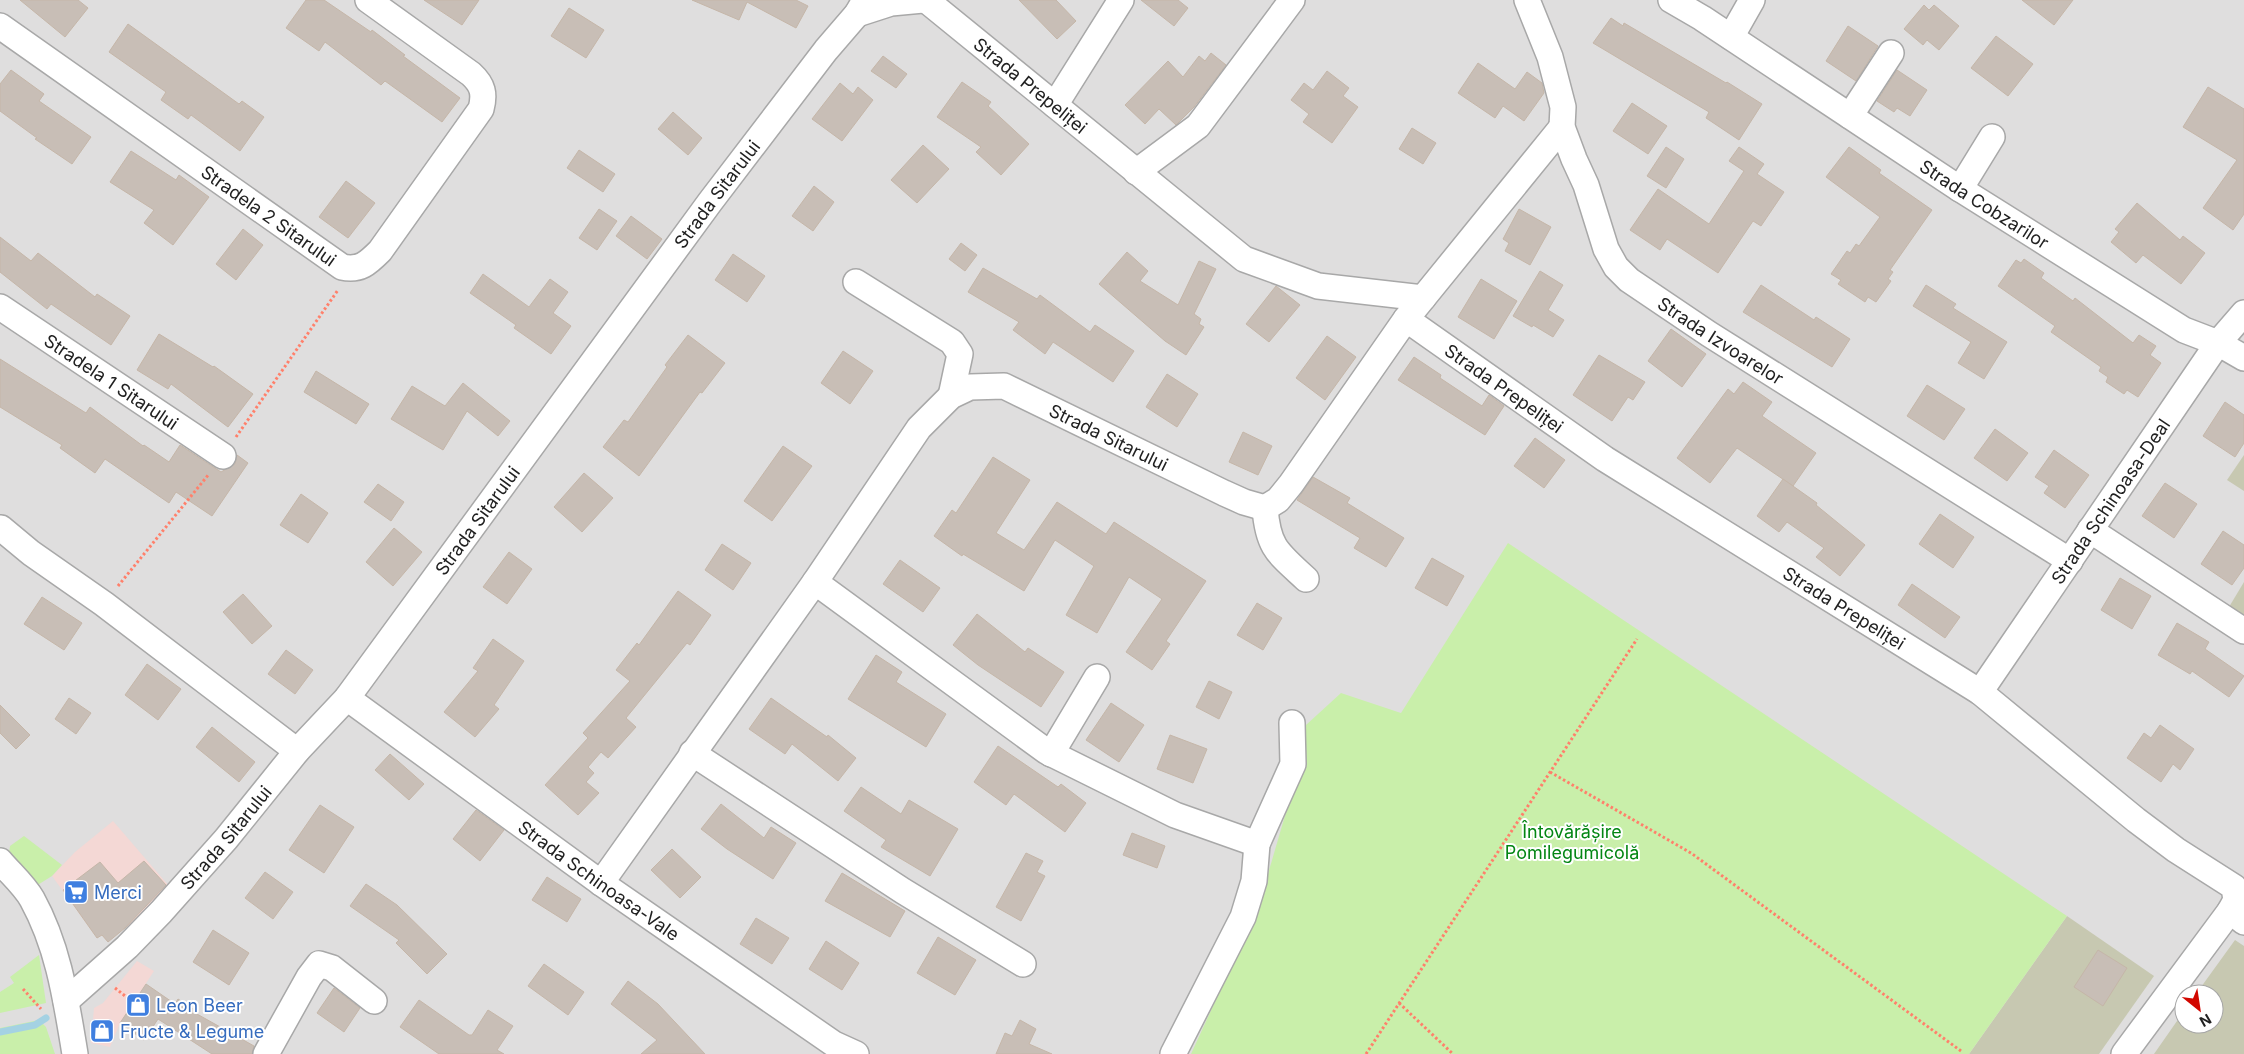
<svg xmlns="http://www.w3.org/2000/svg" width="2244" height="1054" viewBox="0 0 2244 1054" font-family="Inter,sans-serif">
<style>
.residential{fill:#dfdede;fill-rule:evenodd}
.commercial{fill:#f4d8d5}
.construction{fill:#c7c8b1}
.grass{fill:#c9efaa}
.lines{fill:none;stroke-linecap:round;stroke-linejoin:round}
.stream{stroke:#a4d2e3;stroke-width:7}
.building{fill:#c8beb6;stroke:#c5b6a8}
.minor-casing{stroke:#a8a8a8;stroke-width:28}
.path{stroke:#ff806b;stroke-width:3;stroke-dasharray:2.5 2.5;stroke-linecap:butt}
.minor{stroke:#fff;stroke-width:25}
.labels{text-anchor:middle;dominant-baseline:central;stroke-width:4;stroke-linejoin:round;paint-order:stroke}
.street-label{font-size:18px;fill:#212121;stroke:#fff}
.park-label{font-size:18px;fill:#038613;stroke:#fff}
.shop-label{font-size:18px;fill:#366cbe;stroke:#fff;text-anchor:start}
</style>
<rect width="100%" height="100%" fill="#f2efe7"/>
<path class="residential" d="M0,0h2244v1054h-2244zM2184,994h30v30h-30z"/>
<g class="commercial">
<path d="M113,821l56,65 -38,44 -4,-4 -19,16 -6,-7 -5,3 -45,-62 23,-24z"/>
<path d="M137,961l17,10 -34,52 -10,24 -19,-4 3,-35 9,-5z"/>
</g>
<g class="construction">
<path d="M2244,455v36l-17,-11z"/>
<path d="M2244,582v35l-15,-10z"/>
<path d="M2067,916l87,60 -55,78h-130z"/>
<path d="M2235,940l9,6v108h-90l30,-43v13h30v-30h-18z"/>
</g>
<g class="grass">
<path d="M1508,543l559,373 -98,138h-778l67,-146 40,-137 8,-46 35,-32 60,20z"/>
<path d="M24,836l38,29 -10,11 -16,10 -27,-33 1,-7z"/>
<path d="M39,955l7,48 -46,10v-21l14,-9 -4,-6z"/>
<path d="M39,1020l7,7 9,27h-55v-26z"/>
</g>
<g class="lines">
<path class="stream" d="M0,1032l35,-7 11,-7"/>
</g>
<g class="building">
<path d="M20,0h58l10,8 -23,29z"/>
<path d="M306,0h18l47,32 1,-2 33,25 -2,1 57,42 -18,24 -57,-41 -4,4 -56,-43 -6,9 -33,-23z"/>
<path d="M424,0h55l-17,25z"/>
<path d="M692,0h104l12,6 -12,22 -49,-26 -8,18z"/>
<path d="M1019,0h37l20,21 -19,18z"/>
<path d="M1141,0h37l10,8 -14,18z"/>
<path d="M2022,0h51l-19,25z"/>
<path d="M1924,5l5,5 5,-5 25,21 -20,24 -12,-10 -4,5 -19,-16z"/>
<path d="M569,8l35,22 -18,28 -35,-22z"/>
<path d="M1611,18l12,8 1,-3 102,60 1,-1 35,22 -23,36 -33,-22 3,-6 -116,-69z"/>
<path d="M128,24l111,80 3,-3 22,16 -24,34 -49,-36 -3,4 -27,-19 5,-8 -57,-40z"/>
<path d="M1848,26l30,20 -22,35 -30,-20z"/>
<path d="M1996,36l37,28 -25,32 -37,-28z"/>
<path d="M1211,53l15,12 -32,42 -18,18 -17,-16 -14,15 -20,-19 43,-44 15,16 16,-21 6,5z"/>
<path d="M883,56l24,18 -11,14 -25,-17z"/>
<path d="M1478,63l37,26 12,-17 15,11 2,10 -20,28 -21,-15 -8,12 -37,-25z"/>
<path d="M11,70l33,24 -5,7 52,36 -19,27 -37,-25 2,-1 -37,-27v-27z"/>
<path d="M1897,70l30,20 -17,26 -13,-8 -3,4 -17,-11z"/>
<path d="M1327,71l22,17 -6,8 15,11 -26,36 -29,-21 6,-8 -18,-14 13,-17 9,7z"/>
<path d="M962,82l29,20 -3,4 41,38 -28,31 -25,-23 5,-5 -44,-30z"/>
<path d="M840,83l13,11 5,-7 15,13 -31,41 -30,-22z"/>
<path d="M2208,87l36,22v105l-11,16 -30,-22 34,-48 -54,-33z"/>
<path d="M1632,103l35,23 -19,28 -35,-23z"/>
<path d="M673,112l29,26 -14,17 -30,-26z"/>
<path d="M1412,128l24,15 -13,21 -24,-15z"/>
<path d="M923,145l26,24 -32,34 -26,-23z"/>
<path d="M1666,147l18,12 -18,29 -19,-12z"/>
<path d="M1739,147l25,17 -7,10 27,18 -23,34 -8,-5 -35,52 -51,-34 -7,11 -30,-20 28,-41 51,35 35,-53 -15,-10z"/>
<path d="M1849,147l32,23 -2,3 53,37 -42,60 3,2 -5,7 3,2 -15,21 -8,-5 -3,5 -27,-18 3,-4 -10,-6 16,-23 3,2 6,-9 3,2 21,-29 -54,-40z"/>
<path d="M579,150l36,24 -12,18 -36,-24z"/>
<path d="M131,151l45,29 3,-5 30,22 -36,48 -29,-22 10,-13 -44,-28z"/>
<path d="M346,181l29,22 -27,35 -29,-21z"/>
<path d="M814,186l20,16 -21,29 -21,-15z"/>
<path d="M2137,203l43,37 3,-4 22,17 -24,31 -38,-29 -7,8 -25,-21 8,-10 -4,-3z"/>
<path d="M599,209l18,12 -20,29 -18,-12z"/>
<path d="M1519,209l32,18 -21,38 -25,-14 4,-8 -6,-4z"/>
<path d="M631,216l31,23 -15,20 -31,-23z"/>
<path d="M243,229l20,16 -27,35 -20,-16z"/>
<path d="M0,237l31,24 7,-8 57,44 2,-3 33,22 -19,29 -60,-41 -4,5 -47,-37z"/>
<path d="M961,243l16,12 -12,16 -16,-12z"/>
<path d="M1127,252l21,19 -8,10 38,24 21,-44 17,8 -22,45 7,5 -2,5 5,3 -18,28 -21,-14 -66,-57z"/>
<path d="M733,254l32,22 -18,26 -32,-22z"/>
<path d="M2024,259l20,14 -3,5 32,23 2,-3 58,45 6,-8 17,11 -6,9 11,8 -23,34 -11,-7 -3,4 -18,-12 2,-5 -9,-6 2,-4 -50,-35 4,-6 -57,-40 18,-26 5,3z"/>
<path d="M983,268l54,31 3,-4 50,37 5,-7 39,26 -21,31 -60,-40 -8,12 -32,-24 6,-8 -51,-30z"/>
<path d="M1540,271l23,14 -15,25 16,10 -11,17 -20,-12 -1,2 -19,-11z"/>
<path d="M483,274l46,33 21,-28 18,13 -15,21 18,13 -20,28 -37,-26 2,-3 -46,-32z"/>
<path d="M1481,279l36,22 -23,38 -36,-22z"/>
<path d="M1761,285l53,35 2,-3 34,22 -18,28 -89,-55z"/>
<path d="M1926,285l30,19 -3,4 54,34 -23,37 -26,-16 13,-21 -58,-36z"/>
<path d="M1276,286l24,19 -31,37 -23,-18z"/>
<path d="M1671,329l35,25 -24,33 -34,-26z"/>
<path d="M159,334l54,33 1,-1 39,28 -25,33 -57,-43 -3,5 -31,-19z"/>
<path d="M688,335l37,28 -23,30 -2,-1 -61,84 -36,-29 21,-27 4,2 39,-55 -2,-2z"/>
<path d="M1327,336l29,21 -31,43 -29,-22z"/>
<path d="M843,351l30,20 -23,33 -29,-21z"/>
<path d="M1599,355l46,27 -12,18 -5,-3 -16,24 -39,-26z"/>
<path d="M1414,357l27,18 -1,3 42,28 7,-11 15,11 -19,29 -87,-55z"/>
<path d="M0,359l86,54 4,-6 53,39 1,-1 25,17 11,-17 41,27 14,-8 2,-9 11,8 -36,53 -36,-24 -7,11 -64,-44 -10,14 -35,-25 2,-3 -62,-38z"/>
<path d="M316,371l53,33 -13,20 -52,-32z"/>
<path d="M1167,374l31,20 -21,33 -31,-20z"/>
<path d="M1743,382l29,20 -10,14 54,37 -23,33 -56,-38 -27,35 -33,-25 51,-69 6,5z"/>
<path d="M463,383l47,38 -12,15 -31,-25 -24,39 -52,-31 21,-33 33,20z"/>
<path d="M1927,385l38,24 -21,31 -37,-24z"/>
<path d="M2225,402l19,13v28l-9,14 -32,-21z"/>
<path d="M1995,429l33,24 -21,28 -33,-23z"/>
<path d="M1243,432l29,14 -14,29 -29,-13z"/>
<path d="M1535,438l30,22 -21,28 -30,-22z"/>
<path d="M783,446l29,20 -40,55 -28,-20z"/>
<path d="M2054,450l35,25 -24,33 -21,-15 5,-7 -14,-9z"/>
<path d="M993,457l37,23 -34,53 28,17 33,-48 49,32 8,-12 92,59 -40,60 4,3 -18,26 -26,-18 36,-53 -33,-22 -32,56 -31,-18 28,-49 -39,-26 -31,51 -61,-37 -1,2 -28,-20 18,-26 4,3z"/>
<path d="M584,473l29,25 -31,34 -28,-25z"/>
<path d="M1313,477l37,21 -3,5 57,35 -18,29 -32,-19 6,-10 -63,-38z"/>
<path d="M1783,479l34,24 -1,2 49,40 -25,31 -24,-19 8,-9 -37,-26 -8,10 -22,-16z"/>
<path d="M2165,483l32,21 -23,34 -32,-22z"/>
<path d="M378,484l26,18 -13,19 -27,-19z"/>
<path d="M301,494l27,19 -20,30 -28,-18z"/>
<path d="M1940,514l34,23 -21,31 -34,-24z"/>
<path d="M394,528l28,24 -29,34 -27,-24z"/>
<path d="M2223,531l21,14v23l-12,17 -31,-21z"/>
<path d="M722,544l29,19 -18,27 -28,-20z"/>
<path d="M509,552l23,17 -25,35 -24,-17z"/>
<path d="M1432,558l32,18 -17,30 -32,-18z"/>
<path d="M900,560l40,28 -17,24 -40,-28z"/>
<path d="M2120,578l31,18 -19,33 -31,-19z"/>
<path d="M1912,584l48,33 -15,21 -47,-33z"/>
<path d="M678,591l33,24 -21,30 -3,-2 -61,75 10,9 -28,31 -7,-6 -13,15 6,6 -8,9 13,11 -21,22 -33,-30 43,-47 -5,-5 47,-52 -14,-11 21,-27 2,2z"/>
<path d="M243,594l29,32 -20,18 -29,-32z"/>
<path d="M42,597l40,26 -18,27 -40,-26z"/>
<path d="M1257,603l25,15 -19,32 -26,-15z"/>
<path d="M977,614l48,38 3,-4 36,24 -23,35 -63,-42 -25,-20z"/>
<path d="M2177,623l32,19 -4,7 39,27 -15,21 -37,-26 -2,3 -32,-19z"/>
<path d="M493,639l31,22 -30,44 5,4 -24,28 -31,-25 34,-41 -5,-3z"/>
<path d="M286,650l27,20 -18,24 -27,-20z"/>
<path d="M876,655l26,17 -6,10 50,32 -20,33 -78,-48z"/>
<path d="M147,664l34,25 -23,31 -33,-25z"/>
<path d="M1209,681l23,11 -13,27 -23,-12z"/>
<path d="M69,698l22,15 -15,21 -21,-15z"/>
<path d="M771,698l56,39 1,-2 28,23 -18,23 -46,-37 -7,10 -36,-25z"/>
<path d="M1111,703l33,22 -25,37 -33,-22z"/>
<path d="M0,705l30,30 -14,14 -16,-16z"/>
<path d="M2160,725l34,24 -14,21 -7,-6 -12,18 -34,-24 17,-25 7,5z"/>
<path d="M212,727l43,35 -16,20 -43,-35z"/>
<path d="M1170,735l37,14 -14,34 -36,-14z"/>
<path d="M998,746l60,41 3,-3 25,19 -21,29 -51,-38 -8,11 -32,-23z"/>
<path d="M390,754l34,30 -15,16 -34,-30z"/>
<path d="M861,787l40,27 8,-14 49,29 -28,47 -49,-29 5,-7 -42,-29z"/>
<path d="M721,804l43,34 7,-11 25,16 -23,36 -46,-30 -26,-20z"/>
<path d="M320,805l34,22 -30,46 -35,-23z"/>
<path d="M476,810l28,20 -24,31 -27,-22z"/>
<path d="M1132,833l33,13 -8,22 -34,-13z"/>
<path d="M672,849l29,28 -21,21 -29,-28z"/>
<path d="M1026,853l17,8 -6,11 8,4 -24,45 -25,-14z"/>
<path d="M144,861l22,24 -41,43 -17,14 -6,-7 -5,3 -34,-48 37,-28 18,21z"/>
<path d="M265,872l28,20 -20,27 -28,-21z"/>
<path d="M842,873l63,38 -15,26 -65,-36z"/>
<path d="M547,877l34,22 -14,23 -35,-22z"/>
<path d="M366,884l31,21 50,49 -20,20 -31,-31 3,-3 -49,-34z"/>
<path d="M756,918l33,20 -17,26 -32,-20z"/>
<path d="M213,930l36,23 -20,32 -36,-23z"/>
<path d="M938,937l38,23 -21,35 -38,-22z"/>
<path d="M826,941l33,22 -17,27 -33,-21z"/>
<path d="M2098,950l29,18 -24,38 -29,-19z"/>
<path d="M544,964l40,28 -16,23 -40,-29z"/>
<path d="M628,981l30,23 47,50h-64l16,-14 -46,-36z"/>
<path d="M146,984l29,20 3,-5 20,13 -1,2 57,32 -2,8h-40l-54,-35 -14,21 -24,-17z"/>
<path d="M334,988l26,20 -16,24 -27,-19z"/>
<path d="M419,1000l50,35h3l16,-25 25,16 -16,24 7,4h-65l-39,-27z"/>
<path d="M1020,1020l16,9 -7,15 23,10h-56l9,-21 7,3z"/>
</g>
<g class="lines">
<defs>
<g id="minor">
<path id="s1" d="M926,0l318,259 74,27 105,12"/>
<path id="s2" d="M1527,0l23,57 13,50 -1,20 12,32 12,26 20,64 10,18 13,13 80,54 361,227"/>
<path id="s3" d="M1671,0l31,18 258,171 224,141 34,13 26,15"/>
<path d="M857,14l34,-11 32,-3"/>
<path id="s4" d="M0,26l342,241c18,4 26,-4 38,-16l101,-142c4,-15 2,-24 -10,-35l-103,-74"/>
<path d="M1731,37l21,-37"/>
<path d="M1055,105l66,-105"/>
<path d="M1850,116l41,-63"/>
<path d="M1136,172l62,-46 94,-126"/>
<path d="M1960,189l32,-52"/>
<path d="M856,282l96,60 8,12 -9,42"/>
<path id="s5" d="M0,307l223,149"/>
<path id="s6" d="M1406,319l199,140 375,233 156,128 40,30 58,37 2,13 -6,11 14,11"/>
<path d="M1265,508l13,-8 13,-16 115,-165 156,-192"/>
<path d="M1265,508c3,40 13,45 41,71"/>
<path d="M1,528l30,25 73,51 193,147"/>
<path d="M2090,530l154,101"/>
<path d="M815,582l231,169 129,64 82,29"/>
<path id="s7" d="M1980,692l238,-349 26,-30"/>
<path id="s8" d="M347,698l254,185 233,161 22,10"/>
<path d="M692,753l211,138 120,73"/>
<path d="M1051,754l46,-77"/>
<path d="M0,861c10,12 24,24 32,38 27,49 34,101 43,155"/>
<path id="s9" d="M601,883l214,-301 104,-154 32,-32 19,-9 34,-1 220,107 20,9 21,6"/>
<path id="s10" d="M66,1001l61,-54 34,-35 65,-73 71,-88 50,-53 363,-496 116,-152 31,-36 8,-14"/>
<path d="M266,1054l43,-77 10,-13 13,4 42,33"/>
<path d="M1173,1054l70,-137 11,-36 3,-37 36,-80 -1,-41"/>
<path d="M2124,1054l106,-143"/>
</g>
</defs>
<use href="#minor" class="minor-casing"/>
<g class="path">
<path d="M236,437l102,-147"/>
<path d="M118,586l91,-112"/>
<path d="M1550,772l141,81 270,198"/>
<path d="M115,988l19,15"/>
<path d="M23,989l18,20"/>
<path d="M1399,1003l54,51"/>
<path d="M1366,1054l271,-415"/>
</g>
<use href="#minor" class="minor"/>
</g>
<defs>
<symbol id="supermarket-square" viewBox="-11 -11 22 22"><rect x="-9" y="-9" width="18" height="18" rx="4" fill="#3f7fe0" stroke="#fff"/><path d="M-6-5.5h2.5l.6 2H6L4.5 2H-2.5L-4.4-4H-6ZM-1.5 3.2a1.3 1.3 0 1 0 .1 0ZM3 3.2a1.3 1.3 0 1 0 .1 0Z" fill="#fff"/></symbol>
<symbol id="shop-square" viewBox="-11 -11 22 22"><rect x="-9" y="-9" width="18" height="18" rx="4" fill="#3f7fe0" stroke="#fff"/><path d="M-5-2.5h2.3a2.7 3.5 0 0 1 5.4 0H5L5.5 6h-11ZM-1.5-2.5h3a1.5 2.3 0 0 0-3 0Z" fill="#fff"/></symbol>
</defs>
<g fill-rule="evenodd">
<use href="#supermarket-square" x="62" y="878" width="28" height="28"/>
<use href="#shop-square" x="124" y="991" width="28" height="28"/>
<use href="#shop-square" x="88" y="1017" width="28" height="28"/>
</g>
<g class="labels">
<g class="street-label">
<text stroke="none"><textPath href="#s1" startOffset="135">Strada Prepeliței</textPath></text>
<text stroke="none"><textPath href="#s10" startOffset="1039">Strada Sitarului</textPath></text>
<text stroke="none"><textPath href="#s3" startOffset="374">Strada Cobzarilor</textPath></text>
<text stroke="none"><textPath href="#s4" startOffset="329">Stradela 2 Sitarului</textPath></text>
<text stroke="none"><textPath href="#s2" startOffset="412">Strada Izvoarelor</textPath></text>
<text stroke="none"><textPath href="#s5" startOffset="134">Stradela 1 Sitarului</textPath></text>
<text stroke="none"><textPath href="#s6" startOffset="120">Strada Prepeliței</textPath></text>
<text stroke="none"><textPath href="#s9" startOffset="772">Strada Sitarului</textPath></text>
<text stroke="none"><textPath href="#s7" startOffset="231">Strada Schinoasa-Deal</textPath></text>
<text stroke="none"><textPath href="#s10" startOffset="634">Strada Sitarului</textPath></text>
<text stroke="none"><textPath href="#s6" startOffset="525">Strada Prepeliței</textPath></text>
<text stroke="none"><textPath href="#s10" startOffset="229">Strada Sitarului</textPath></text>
<text stroke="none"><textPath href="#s8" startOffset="311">Strada Schinoasa-Vale</textPath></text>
</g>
<g class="park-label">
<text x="1572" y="831">Întovărășire<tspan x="1572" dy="21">Pomilegumicolă</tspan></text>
</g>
<g class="shop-label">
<text x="94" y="892">Merci</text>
<text x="156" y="1005">Leon Beer</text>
<text x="120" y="1031">Fructe &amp; Legume</text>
</g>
</g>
<g transform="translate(2199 1009) rotate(150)"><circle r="24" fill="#ffffff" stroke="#a6a6a6"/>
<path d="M0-4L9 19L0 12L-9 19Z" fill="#d20700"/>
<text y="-8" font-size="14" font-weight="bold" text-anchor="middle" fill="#212121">N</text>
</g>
</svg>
